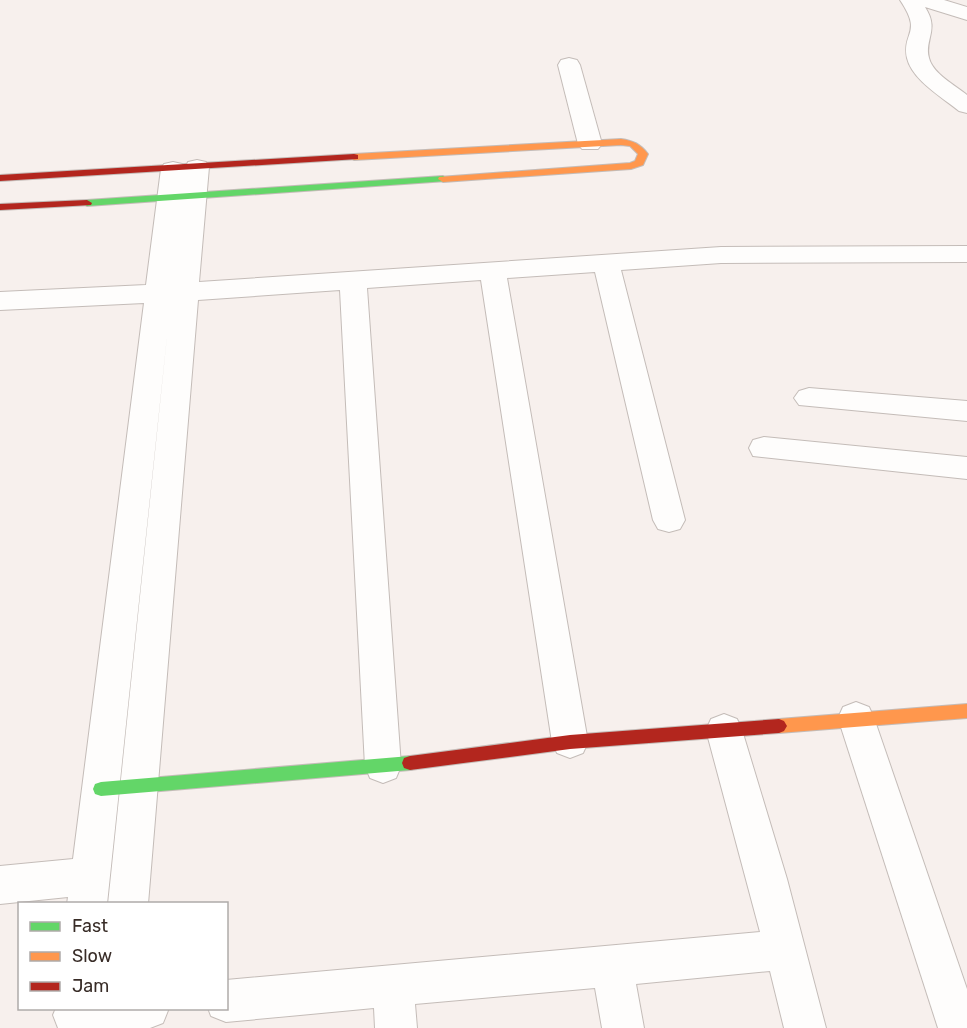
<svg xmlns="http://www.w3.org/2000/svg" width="967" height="1028" viewBox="0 0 967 1028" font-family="Rubik,sans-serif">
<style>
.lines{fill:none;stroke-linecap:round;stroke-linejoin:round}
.street-casing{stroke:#c4bcb8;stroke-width:2}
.fast-casing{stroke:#c4bcb8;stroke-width:2}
.slow-casing{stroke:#c4bcb8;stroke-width:2}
.jam-casing{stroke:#c4bcb8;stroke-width:2}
.street{fill:#fefdfc;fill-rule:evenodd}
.fast{fill:#63d668;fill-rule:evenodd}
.slow{fill:#ff974d;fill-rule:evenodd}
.jam{fill:#b3261e;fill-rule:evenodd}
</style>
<rect width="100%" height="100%" fill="#f7f0ed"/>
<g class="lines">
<defs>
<g id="street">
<path d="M900,0h44l23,7v13l-42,-13c15,23 -1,32 4,51 4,16 26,27 38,37v18l-8,-2c-17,-14 -47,-31 -52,-53 -5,-27 16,-24 -7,-58z"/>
<path d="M569,58l8,2 3,5 22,79 -4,5h-16l-4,-5 -20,-79 3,-5z"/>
<path d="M197,160l9,2 3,5 -10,115 522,-35 246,-1v16l-246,1 -100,7 64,250 -5,9 -11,3 -11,-3 -5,-9 -58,-248 -88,6 81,464 -5,11 -13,5 -13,-5 -5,-11 -71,-462 -114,8 34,478 -5,12 -13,5 -13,-5 -5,-12 -25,-476 -142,10 -50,604h-40l60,-577 -61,577h-40l1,-7 -68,7v-38l73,-7 71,-556 -144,7v-18l146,-7 15,-116 3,-5 9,-2 9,2 3,5 3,-7z"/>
<path d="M809,388l158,13v20l-168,-16 -5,-7 5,-7z"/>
<path d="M764,437l203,20v22l-214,-23 -4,-8 4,-8z"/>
<path d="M856,702l13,5 5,11 93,271v39h-29l-100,-310 5,-11z"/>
<path d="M724,714l13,5 5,11 45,149 39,149h-42l-14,-57 -134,13 8,44h-42l-7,-40 -180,16 2,24h-42l-1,-20 -148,14 -15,-6 -3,-8h18v-28l534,-48 -54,-202 5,-11z"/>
<path d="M56,1008h113l-6,15 -13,5h-92l-5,-13z"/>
</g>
<g id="fast">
<path d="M443,176l5,3 -1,2 -360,25 -5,-3 5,-3z"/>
<path d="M410,756l6,2 2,5 -2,5 -6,2 -309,26 -6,-2 -2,-5 2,-5 6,-2z"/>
</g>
<g id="slow">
<path d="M621,139c13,2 19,5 27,15l-5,11 -12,4 -188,13 -5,-3 1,-2 191,-14 5,-2 3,-7 -8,-8 -9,-1 -267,15 -5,-3 5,-3z"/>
<path d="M967,704v14l-188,15 -5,-2 -3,-5 3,-5 5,-2z"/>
</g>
<g id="jam">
<path d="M354,154l4,1v4l-358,22v-6z"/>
<path d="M87,200l5,3 -1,2 -91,5v-6z"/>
<path d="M779,719l5,2 3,5 -3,5 -5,2 -209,16 -160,21 -6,-2 -2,-5 2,-5 6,-2 160,-21z"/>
</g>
</defs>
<use href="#street" class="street-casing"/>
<use href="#fast" class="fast-casing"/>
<use href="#slow" class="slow-casing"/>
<use href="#jam" class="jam-casing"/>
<use href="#street" class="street"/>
<use href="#fast" class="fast"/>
<use href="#slow" class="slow"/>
<use href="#jam" class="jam"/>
</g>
<rect x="18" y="902" width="210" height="108" fill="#ffffff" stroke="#afaba9" stroke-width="1.5"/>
<rect x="30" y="922" width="30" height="9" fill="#63d668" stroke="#afaba9" stroke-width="1.5"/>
<text x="72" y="932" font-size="18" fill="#382c27">Fast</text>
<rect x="30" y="952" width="30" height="9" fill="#ff974d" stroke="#afaba9" stroke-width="1.5"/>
<text x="72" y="962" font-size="18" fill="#382c27">Slow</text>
<rect x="30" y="982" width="30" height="9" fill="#b3261e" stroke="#afaba9" stroke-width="1.5"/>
<text x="72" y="992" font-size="18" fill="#382c27">Jam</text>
</svg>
